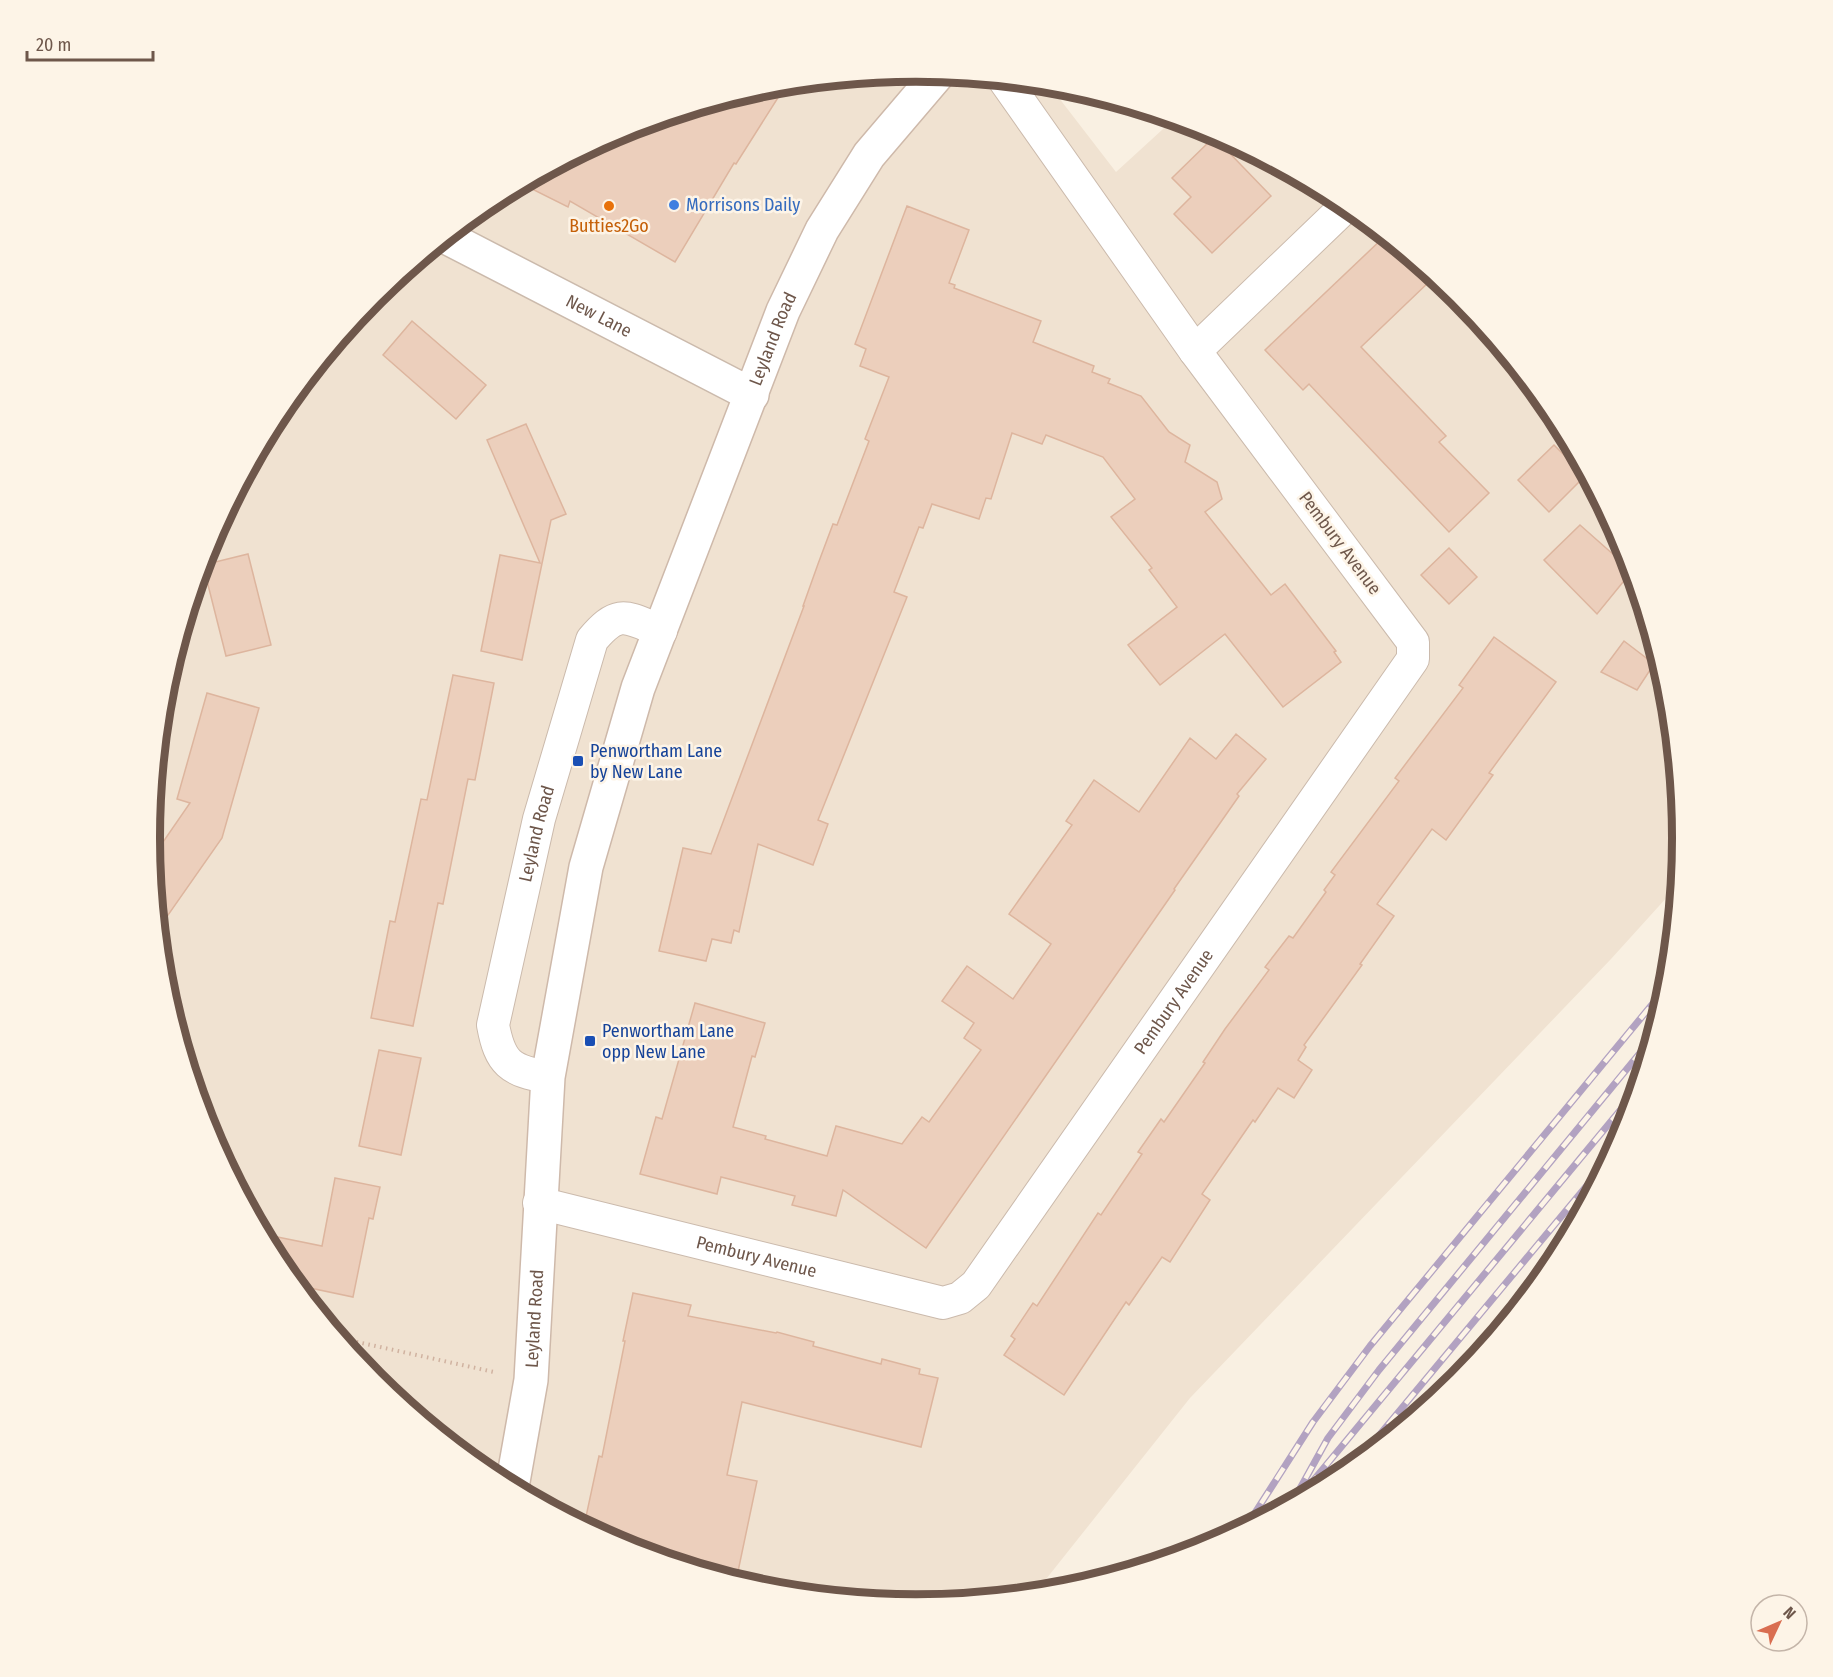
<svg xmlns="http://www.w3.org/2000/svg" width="1833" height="1677" viewBox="0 0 1833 1677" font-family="'Fira Sans Condensed',sans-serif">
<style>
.residential{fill:#f0e2d1}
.building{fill:#eccfbc;stroke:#ddb59e;stroke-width:1.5}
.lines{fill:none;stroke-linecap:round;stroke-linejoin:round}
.minor-casing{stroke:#cbbaac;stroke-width:34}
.tertiary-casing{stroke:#cbbaac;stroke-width:36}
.secondary-casing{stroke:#ceb9aa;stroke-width:36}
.path{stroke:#d0b2a0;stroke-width:4;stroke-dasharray:1.5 4.5;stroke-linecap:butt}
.minor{stroke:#fff;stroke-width:32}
.tertiary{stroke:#fff;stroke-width:33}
.secondary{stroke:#fff;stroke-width:33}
.rail-casing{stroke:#b2a2c1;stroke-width:7}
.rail{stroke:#fdf4e7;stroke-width:4.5;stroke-dasharray:14;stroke-linecap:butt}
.shop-dot{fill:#3f7fe0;stroke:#fdf4e7;stroke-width:2}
.food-dot{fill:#e8710a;stroke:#fdf4e7;stroke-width:2}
.transit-dot{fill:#1a4fb4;stroke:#fdf4e7;stroke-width:2}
.labels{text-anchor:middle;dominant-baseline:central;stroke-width:5;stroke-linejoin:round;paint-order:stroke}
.shop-label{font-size:18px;fill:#366cbe;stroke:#fdf4e7;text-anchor:start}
.food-label{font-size:18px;fill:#c56008;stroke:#fdf4e7}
.street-label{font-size:18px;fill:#6e574b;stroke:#fdf4e7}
.transit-label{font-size:18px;fill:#164399;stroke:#fdf4e7;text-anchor:start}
.rim{fill:none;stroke:#6e574b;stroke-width:8}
</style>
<rect width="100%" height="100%" fill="#f9f0e2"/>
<path class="residential" d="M917,72l132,13 67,87 58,-53 36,11 133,71 116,96 95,116 71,132 43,144 15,150 -5,46 -67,74 -421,439 -155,195 -119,12 -149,-15 -144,-43 -133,-71 -116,-96 -95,-116 -71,-132 -43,-144 -15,-150 15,-149 43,-144 71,-133 96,-116 116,-95 132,-71 144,-43z"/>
<g class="building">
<path d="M786,85l-50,79 -2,-1 -59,99 -105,-61 -2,6 -46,-23 101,-54 144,-43z"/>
<path d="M1214,137l57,59 -59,57 -38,-39 17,-17 -19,-19z"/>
<path d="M907,206l62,24 -20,53 6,2 -1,3 87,33 -8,21 61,24 -2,6 18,7 -2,4 33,13 28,36 21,13 -5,17 32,20 5,17 -17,13 66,83 14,-11 51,67 -2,1 7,10 -58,45 -58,-73 -65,51 -32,-40 49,-38 -28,-37 3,-2 -41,-51 24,-18 -32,-42 -57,-22 -4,9 -30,-11 -21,66 -5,-1 -7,21 -47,-15 -9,24 -4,-1 -25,65 13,5 -89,223 10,4 -15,41 -55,-21 -19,88 -5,-2 -3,13 -19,-4 -6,22 -47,-10 24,-103 28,6 93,-248h-1l15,-42 15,-40 4,1 32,-84 -4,-2 24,-62 -29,-11 6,-17 -11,-5z"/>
<path d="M1385,236l42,35 -2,2 6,7 -70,67 85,89 -7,6 50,51 -40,39 -140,-148 -6,6 -38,-40z"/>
<path d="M412,321l74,64 -30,34 -73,-64z"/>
<path d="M526,424l40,90 -15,6 -29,140 -41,-9 19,-96 40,8 -53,-123z"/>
<path d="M1554,445l31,31 -36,36 -31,-32z"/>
<path d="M1580,525l52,46 -35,43 -53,-54z"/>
<path d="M1449,548l28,29 -28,27 -28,-29z"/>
<path d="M248,554l23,91 -45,11 -23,-91z"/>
<path d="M1494,637l62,45 -67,91 4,2 -47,65 -14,-11 -55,75 17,12 -34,48 2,1 -58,80 2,2 -8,13 14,10 -18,28 -16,-10 -23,34 -2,-2 -51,74 8,6 -40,62 -8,-5 -33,48 -3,-3 -62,93 -60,-40 11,-16 -4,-3 22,-33 4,3 61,-93 3,2 41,-61 -4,-2 23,-33 3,3 41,-59 -2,-1 22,-33 44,-59 -4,-3 24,-31 4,2 33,-46 -2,-2 11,-15 -4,-3 68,-91 -4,-3 68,-90 -4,-3z"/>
<path d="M1624,641l30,23 -17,26 -36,-18z"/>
<path d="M453,675l41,8 -19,97 -7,-1 -25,125 -5,-1 -25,123 -42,-8 19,-97 5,1 26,-123 6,1z"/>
<path d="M207,693l52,15 -37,130 -63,90 -7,-70 38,-55 -13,-4z"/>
<path d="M1236,734l30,25 -29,35 2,2 -65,93 1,1 -249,358 -83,-58 -7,26 -44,-11 3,-9 -74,-19 -4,17 -77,-20 16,-57 6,2 33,-116 70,20 -10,34 -3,-1 -19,71 33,9 -1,3 62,17 9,-30 66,18 20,-27 7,5 52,-72 -17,-12 10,-15 -32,-22 25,-35 46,33 38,-55 -42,-30 63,-89 -6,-4 28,-41 45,32 51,-74 26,21z"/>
<path d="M379,1050l42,8 -20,97 -42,-9z"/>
<path d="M335,1178l45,9 -7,32 -4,-1 -16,79 -57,-12 -17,-21 -16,-30 59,12z"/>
<path d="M633,1293l58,12 -3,11 88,17 1,-1 37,10 -1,4 68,18 1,-5 38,10 -1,5 19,4 -17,69 -179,-45 -15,73 30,6 -21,100 -113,-34 -39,-21 15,-70 3,1 23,-116h-2z"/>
</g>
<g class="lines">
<defs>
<g id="minor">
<path d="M1195,351l152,-146"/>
<path id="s1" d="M548,1077c-38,-6 -48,-14 -55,-52l46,-206 53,-179c27,-32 34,-23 69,-9"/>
<path id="s2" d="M539,1203l404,100 17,-5 16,-13 437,-626v-17l-218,-291 -190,-270"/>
</g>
<g id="tertiary">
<path id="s3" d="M446,237l306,158"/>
</g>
<g id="secondary">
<path id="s4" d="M512,1487l19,-107 17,-303 38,-210 52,-179 145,-377 39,-81 47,-75 69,-81"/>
</g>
</defs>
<use href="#minor" class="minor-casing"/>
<use href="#tertiary" class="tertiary-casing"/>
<use href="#secondary" class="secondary-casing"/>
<path class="path" d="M339,1338l155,34"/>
<use href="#minor" class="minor"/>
<use href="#tertiary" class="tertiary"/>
<use href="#secondary" class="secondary"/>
<defs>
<g id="rail">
<path d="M1439,1397l124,-150"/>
<path d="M1352,1468l262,-315"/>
<path d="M1308,1487l329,-397"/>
<path d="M1292,1503l36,-65 51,-68 275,-334"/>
<path d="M1246,1527l67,-105 57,-76 299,-362"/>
</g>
</defs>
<use href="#rail" class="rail-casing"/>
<use href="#rail" class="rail"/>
</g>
<circle class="shop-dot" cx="674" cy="205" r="6"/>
<circle class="food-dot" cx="609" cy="206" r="6"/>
<g class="transit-dot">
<rect x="572" y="755" width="12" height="12" rx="3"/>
<rect x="584" y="1035" width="12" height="12" rx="3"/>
</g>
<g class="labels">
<g class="shop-label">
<text x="686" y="205">Morrisons Daily</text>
</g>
<g class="food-label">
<text x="609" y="226">Butties2Go</text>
</g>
<g class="street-label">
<text stroke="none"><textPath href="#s3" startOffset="172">New Lane</textPath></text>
<text stroke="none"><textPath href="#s4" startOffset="1186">Leyland Road</textPath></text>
<text transform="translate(1340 543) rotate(53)">Pembury Avenue</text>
<text stroke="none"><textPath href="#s1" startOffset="280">Leyland Road</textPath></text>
<text stroke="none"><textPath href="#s2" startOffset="800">Pembury Avenue</textPath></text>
<text stroke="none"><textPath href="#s2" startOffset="224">Pembury Avenue</textPath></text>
<text stroke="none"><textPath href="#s4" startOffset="170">Leyland Road</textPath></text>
</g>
<g class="transit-label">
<text x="590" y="751">Penwortham Lane<tspan x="590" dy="21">by New Lane</tspan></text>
<text x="602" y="1031">Penwortham Lane<tspan x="602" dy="21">opp New Lane</tspan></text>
</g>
</g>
<path d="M0 0H1833V1677H0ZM160 838a756 756 0 1 1 1512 0a756 756 0 1 1-1512 0Z" fill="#fdf4e7" fill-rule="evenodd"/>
<path class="rim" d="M160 838a756 756 0 1 1 1512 0a756 756 0 1 1-1512 0Z"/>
<g transform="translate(1779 1623) rotate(46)"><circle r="28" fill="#fdf4e7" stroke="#c4b5a9" stroke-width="1.5"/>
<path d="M0-4.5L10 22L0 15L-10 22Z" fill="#d96e51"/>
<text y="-9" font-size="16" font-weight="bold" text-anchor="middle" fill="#6e574b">N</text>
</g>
<path d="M27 51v9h126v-9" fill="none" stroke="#6e574b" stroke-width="3"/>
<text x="36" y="51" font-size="18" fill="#6e574b" stroke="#fdf4e7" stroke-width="4.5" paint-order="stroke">20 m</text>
</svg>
